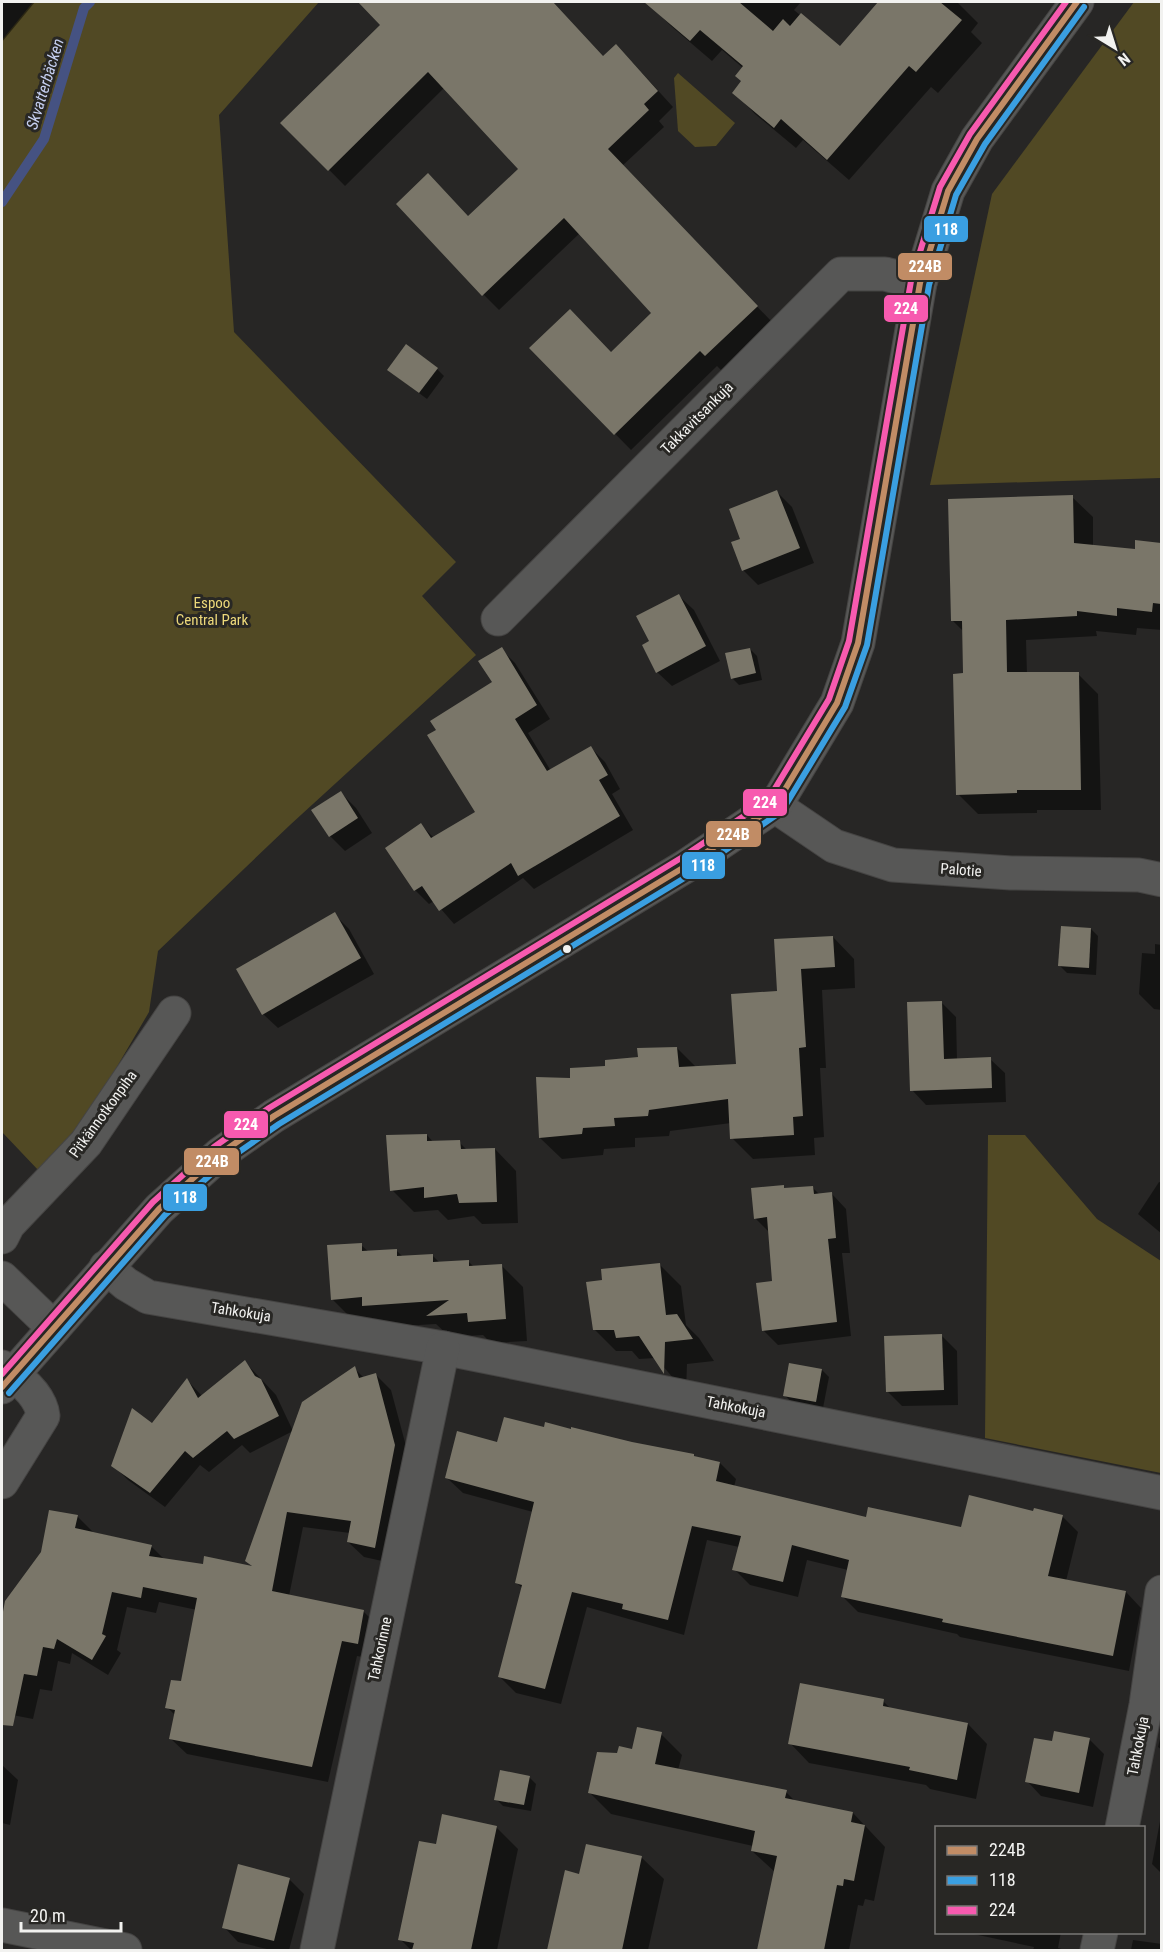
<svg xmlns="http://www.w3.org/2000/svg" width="1163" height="1952" viewBox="0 0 1163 1952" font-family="'Roboto Condensed',sans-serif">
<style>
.green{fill:#514924}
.shadow{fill:#0007}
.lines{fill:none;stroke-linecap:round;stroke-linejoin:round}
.stream{stroke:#455282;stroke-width:10}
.building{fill:#7a7669}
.minor-casing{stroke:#454443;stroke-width:35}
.minor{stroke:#575756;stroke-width:33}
.bus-1-casing{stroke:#282724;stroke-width:10}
.bus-2-casing{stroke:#282724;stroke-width:10}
.bus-3-casing{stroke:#282724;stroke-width:10}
.bus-1{stroke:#c18c65;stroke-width:6}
.bus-2{stroke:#3a9fe1;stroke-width:6}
.bus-3{stroke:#f75aaf;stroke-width:6}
.bus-dot{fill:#f2f2f0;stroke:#282724;stroke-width:2}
.labels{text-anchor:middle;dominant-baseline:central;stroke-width:6;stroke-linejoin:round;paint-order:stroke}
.street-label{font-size:15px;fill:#f2f2f0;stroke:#282724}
.park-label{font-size:15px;fill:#edd97a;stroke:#282724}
.water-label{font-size:16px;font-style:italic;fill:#c5cff0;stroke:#282724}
.line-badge{stroke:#282724;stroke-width:2}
.badge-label{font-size:16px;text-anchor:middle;font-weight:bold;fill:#fff}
</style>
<rect width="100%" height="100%" fill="#272625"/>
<g class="green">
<path d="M33,2h286l-100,113 15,217 222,230 -34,34 54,59 -186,170 -132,126 -9,61 -82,140 -28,19 -37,-39v-1092z"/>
<path d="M1134,2h27v476l-231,7 62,-291z"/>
<path d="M678,73l57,50 -19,23 -21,1 -17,-16 -4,-53z"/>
<path d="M988,1135h37l72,84 64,42v212l-176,-35z"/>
</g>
<g class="shadow">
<path d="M2,2h33l-33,40z"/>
<path d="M360,2h191l53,56 28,4 41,45 -14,14 5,6 -42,39 151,157 -51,48 -5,-5 -86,84 -100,-102 80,6 42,-41 -73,-80 -81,77 -16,-16 -15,-77 52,-48 -76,-81 -99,98 -62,-63 99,-98z"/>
<path d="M652,2h149l-7,8 46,38 41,-46h76l21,21 -7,9 11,11 -44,50 -7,-6 -82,93 -46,-40 -7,8 -41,-34 -21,-22 9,-11v-13l-21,-18 -10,11 -41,-35 -22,-22z"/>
<path d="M437,369l7,7 -17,23 -31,-23z"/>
<path d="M777,492l15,15 22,56 -56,22 -15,-15 -1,-30z"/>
<path d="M1072,497l21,20v29l43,4 1,-8 25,3v85l-25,-2 -1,7 -40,-4 1,5 -71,4 1,34h51l20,20 3,116h-64v3l-59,1 -20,-20 7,-119 -1,-43 -12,-12z"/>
<path d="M679,596l15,14 26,51 -48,25 -15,-14 -6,-30z"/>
<path d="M501,649l14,14 35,56 -22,14 23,38 40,-23 14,14 15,27 -8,5 21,36 -99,59 -11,-11 -69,46 -20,-23 -5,3 -14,-14 6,-65 13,13 43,-25 -39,-83 56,-48z"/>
<path d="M750,649l7,7 5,24 -23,5 -7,-7z"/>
<path d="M341,793l15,15 16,25 -27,18 -15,-15z"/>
<path d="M334,914l15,15 25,45 -96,54 -15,-14z"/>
<path d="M1091,929l7,7 -2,39 -29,-2 -7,-7z"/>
<path d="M833,937l21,22 1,29 -33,2 4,78h-6l4,69 -10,1 1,17 -62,4 -21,-21 -1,-15 -61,8 -1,5 -34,2v9l-31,2 -1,6 -41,4 -22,-21 32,-58 105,-32 19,19 42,-2 40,-72 -2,-53z"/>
<path d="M1155,944l7,1v65l-8,-1 -15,-15 3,-41 13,1z"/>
<path d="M941,1002l15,15 1,43 33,-1 15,14 1,29 -80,3 -14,-15z"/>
<path d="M427,1135l7,8 25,-1 9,9 27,-2 21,22 2,52 -36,1 -8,-8 -26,4 -10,-10 -24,2 -22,-22z"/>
<path d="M1159,1182l3,1v51l-24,-20z"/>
<path d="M812,1187l8,8 12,-1 14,15 4,44h-8l9,83 -73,9 -15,-15 11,-48 -4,-49 -15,-15z"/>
<path d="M361,1245l8,7 27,-2 7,7 29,-2 8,8 28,-2 6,6 27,-2 22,22 4,54 -36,2 -8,-8 -33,2 -14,-13 -50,3 -8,-8 -24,2 -22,-22z"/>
<path d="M659,1264l22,22 5,39 13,13 15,23 -27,3 -1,29 -30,-35 -17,1 -7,-8h-16l-22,-22 9,-48z"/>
<path d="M942,1336l15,15 1,54 -56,1 -15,-15z"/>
<path d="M245,1362l31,33 17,36 -43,22 -8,-8 -33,27 -9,-7 -35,42 -37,-27 -15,-15 39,-40 35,-45 15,16z"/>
<path d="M354,1368l10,10 12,-3 15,15 19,71 -19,102 -27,-6 -16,-15 2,-9 -47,-6 -14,69 75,16 15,15 -6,32 -16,-3 -29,126 -141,-28 -16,-15 5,-23 -9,-9 15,-24 15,-73 -38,-8 -3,11 -29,-6 -10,43 4,3 -13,22 -36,-22 -2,11 -12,-3 -6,30 -12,-2 -7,30 -31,-6v-89l4,-22 71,-86 16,16 58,14 14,14 39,6 50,2z"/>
<path d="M822,1370l7,7 -6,31 -31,-6 -8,-7z"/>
<path d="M545,1428l148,27 4,3 23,5 16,16 -2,8 133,32 95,10 72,-16 28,3 16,16 -12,49 60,11 15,16 -12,63 -169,-34 -3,-3 -99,-22 -16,-16 6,-26 -41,-10 -9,37 -48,-12 -16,-16 5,-22 -32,-7 -23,95 -97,-28 -26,97 -45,-11 -16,-16 22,-89 -5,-5 16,-71 -70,-19 -16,-15 51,-34z"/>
<path d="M883,1701l9,9 76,14 19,20 -11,55 -46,-10 -4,-4 -117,-22 -19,-20z"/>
<path d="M1162,1731v19l-4,-3z"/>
<path d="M661,1734l21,21 -4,15 108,22 10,10 57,11 32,34 -11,54 -9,-2 -2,7 -5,-1 -9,45h-90l16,-78 -23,-21 1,-5 -142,-32 -21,-21 28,-38 16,-4z"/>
<path d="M1089,1739l15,15 -11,53 -52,-11 -14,-15 26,-38z"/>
<path d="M2,1765l16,15 -8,45 -8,-2z"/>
<path d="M529,1777l7,7 -5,27 -28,-5 -7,-7z"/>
<path d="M1161,1816h1v58l-10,-10z"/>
<path d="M496,1827l22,22 -21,101h-86l-11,-11 37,-93z"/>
<path d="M587,1846l55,12 22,21 -16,71h-100l18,-78 15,3z"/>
<path d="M289,1879l15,15 -15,56h-18l-33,-8 -14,-15z"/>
<path d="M964,1932h97l-3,16 7,2h-32l1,-3z"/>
<path d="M1133,1940l29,4v6h-31z"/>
</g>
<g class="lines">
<path class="stream" d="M2,202l42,-63 40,-131 6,-6"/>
</g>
<g class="building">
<path d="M358,2h195l50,54 13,-12 42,47 -14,13 5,6 -41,39 150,157 -53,50 -5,-5 -86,84 -85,-87 41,-39 41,43 40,-39 -64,-70 -23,-25 -82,78 -86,-92 32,-31 40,43 50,-47 -90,-97 -100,99 -48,-48 100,-98z"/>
<path d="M644,2h95l34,29 10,-12 7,7 11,-13 39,33 38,-44h62l22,18 -46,52 -7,-6 -82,94 -46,-41 -7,9 -42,-35 9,-12 -6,-5 8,-10 -43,-36 -10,11z"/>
<path d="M406,344l32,24 -19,25 -32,-23z"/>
<path d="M777,490l23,58 -58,23 -11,-29 9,-3 -11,-30z"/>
<path d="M1073,495l1,48 61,6v-9l26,3v61l-8,-1 -1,9 -35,-4v8l-40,-5v5l-71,4 1,52h72l2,118h-64v3l-61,2 -3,-121 10,-1 -1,-52h-11l-3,-122z"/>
<path d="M679,594l27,52 -50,27 -14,-28 7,-4 -13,-25z"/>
<path d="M502,647l35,58 -22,14 32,52 44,-25 17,29 -9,5 21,36 -102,60 -7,-13 -72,48 -17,-25 -8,5 -29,-43 36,-25 10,15 44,-26 -48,-77 9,-5 -6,-9 62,-39 -14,-21z"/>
<path d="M750,648l6,25 -25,6 -6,-26z"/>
<path d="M341,791l17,27 -29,19 -18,-27z"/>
<path d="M335,912l26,46 -99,57 -26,-46z"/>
<path d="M1061,926l30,2 -2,40 -31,-2z"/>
<path d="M833,936l2,31 -34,2 5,78 -7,1 4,68 -10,1 1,18 -64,4 -2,-40 -79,11 -1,6 -34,2 1,8 -32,2 -1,6 -43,4 -3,-61 34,1v-10l35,-2v-6l33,-3 -1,-9 40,-1 2,20 57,-3 -5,-70 46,-3 -3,-52z"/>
<path d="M942,1001l2,58 47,-2 1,31 -82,3 -3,-89z"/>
<path d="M427,1134v7l33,-1 1,9 34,-1 2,54 -38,1 -2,-9 -33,4v-11l-34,4 -4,-56z"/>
<path d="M784,1185v3l29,-2 1,8 18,-2 4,46 -8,1 9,83 -75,9 -6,-48 16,-2 -5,-64 -13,2 -3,-31z"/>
<path d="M362,1243v8l35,-2v7l36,-2v8l36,-2v6l33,-2 4,55 -38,3 -1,-9 -41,3 23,-16 -87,6v-9l-31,3 -4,-55z"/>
<path d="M660,1263l6,52 11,-1 16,25 -28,3 -1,32 -25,-38 -23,2 -2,-8h-21l-7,-48 16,-2 -1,-11z"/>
<path d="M942,1334l2,56 -58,2 -2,-56z"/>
<path d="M245,1360l10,16 6,3 18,37 -45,23 -7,-8 -34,27 -8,-7 -35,42 -39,-27 21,-58 20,15 35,-45 11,20z"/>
<path d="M789,1363l33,6 -6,33 -33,-6z"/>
<path d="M355,1366l4,12 17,-5 19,72 -20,103 -28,-6 4,-21 -64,-9 -15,79 92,19 -6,34 -16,-3 -30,126 -143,-28 6,-29 -10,-2 6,-28 10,1 16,-83 -54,-11 -2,11 -29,-6 -10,42 4,2 -14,24 -35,-21 -3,10 -11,-2 -6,29 -13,-2 -11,52 -11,-1v-108l3,-16 36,-49 8,-42 29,5 -3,13 77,17 -3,11 54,8 1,-8 48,10 -7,-5 57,-159z"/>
<path d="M504,1417l40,10 1,-5 26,7v-2l61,15 62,12v2l26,6 -4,19 150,36 2,-10 93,20 8,-32 64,16 1,-3 29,7 -15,61 78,15 -13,65 -171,-34 1,-3 -102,-22 8,-37 -57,-15 -9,37 -51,-12 9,-34 -49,-10 -24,94 -46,-11 1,-5 -51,-12 -27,97 -47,-12 24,-92 -7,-2 19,-81 -89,-24 12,-47 40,11z"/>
<path d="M800,1683l84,16 -1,7 85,17 -11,57 -48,-10 1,-3 -122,-23z"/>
<path d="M637,1727l25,5 -7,32 132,26 -2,8 68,14 -2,10 14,3 -11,56 -10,-2 -1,7 -6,-1 -13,65h-67l20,-94 -26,-5 4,-20 -167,-38 9,-41 20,1 2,-7 13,3z"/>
<path d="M1054,1731l36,7 -11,55 -54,-11 9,-44 18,3z"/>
<path d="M500,1770l30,6 -6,29 -30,-5z"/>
<path d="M442,1814l55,12 -26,124h-59l2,-7 -16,-3 21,-99 17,3z"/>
<path d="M586,1844l56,12 -20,94h-75l18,-80 14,4z"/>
<path d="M238,1864l52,14 -16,63 -52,-13z"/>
</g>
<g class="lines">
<defs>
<g id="minor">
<path d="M498,619l343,-345h44l35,9"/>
<path d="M775,806l59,40 59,19 118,8 128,2 23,5"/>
<path d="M2,1237l6,-12 78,-82 88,-130"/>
<path d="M106,1267l20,17 22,13 295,51 719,145"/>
<path d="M2,1278l52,50"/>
<path d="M2,1367c17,11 39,28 41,49l-41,66"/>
<path d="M2,1387l157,-178 61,-55 54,-38 412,-250 89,-60 62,-103 21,-60 62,-360 28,-92 29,-52 100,-137"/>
<path d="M1122,1828l24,-123 16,-113"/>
<path d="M2,1925l123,25"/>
<path d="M317,1950l126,-602"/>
<path d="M1097,1950l4,-18"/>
</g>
</defs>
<use href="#minor" class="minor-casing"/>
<use href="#minor" class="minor"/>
<defs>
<path id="bus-1" d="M2,1387l157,-178 61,-55 54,-38 412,-250 89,-60 62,-103 21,-60 62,-360 28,-92 29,-52 100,-137"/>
<path id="bus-2" d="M9,1393l156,-178 61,-54 53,-37 412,-250 91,-63 63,-104 22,-62 62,-360 27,-90 29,-51 99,-137"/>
<path id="bus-3" d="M2,1374l151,-172 61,-55 55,-39 412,-250 87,-58 61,-101 20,-58 62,-360 29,-94 30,-53 96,-132"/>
</defs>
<use href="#bus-1" class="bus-1-casing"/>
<use href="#bus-2" class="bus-2-casing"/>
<use href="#bus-3" class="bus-3-casing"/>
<use href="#bus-1" class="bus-1"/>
<use href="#bus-2" class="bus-2"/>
<use href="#bus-3" class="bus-3"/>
</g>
<circle class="bus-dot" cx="567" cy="949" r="5"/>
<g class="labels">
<g class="street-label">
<text transform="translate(697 418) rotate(-45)">Takkavitsankuja</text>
<text transform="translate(961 870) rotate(4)">Palotie</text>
<text transform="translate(103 1114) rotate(-54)">Pitkännotkonpiha</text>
<text transform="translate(241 1312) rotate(9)">Tahkokuja</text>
<text transform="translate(736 1407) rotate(11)">Tahkokuja</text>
<text transform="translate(380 1649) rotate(-78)">Tahkorinne</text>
<text transform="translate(1138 1746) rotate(-79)">Tahkokuja</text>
</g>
<g class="park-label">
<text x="212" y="603">Espoo<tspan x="212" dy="17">Central Park</tspan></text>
</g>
<g class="water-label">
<text transform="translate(45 84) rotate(-73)">Skvatterbäcken</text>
</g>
</g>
<g class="line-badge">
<rect x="923" y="215" width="46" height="28" rx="6" fill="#3a9fe1"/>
<rect x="897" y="252" width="56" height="29" rx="6" fill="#c18c65"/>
<rect x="883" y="294" width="46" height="29" rx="6" fill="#f75aaf"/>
<rect x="742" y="788" width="46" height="29" rx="6" fill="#f75aaf"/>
<rect x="705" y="820" width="57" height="28" rx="6" fill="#c18c65"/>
<rect x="681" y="851" width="45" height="29" rx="6" fill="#3a9fe1"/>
<rect x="223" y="1110" width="46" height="29" rx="6" fill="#f75aaf"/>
<rect x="183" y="1147" width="57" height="29" rx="6" fill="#c18c65"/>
<rect x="162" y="1183" width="46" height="29" rx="6" fill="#3a9fe1"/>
</g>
<g class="badge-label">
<text x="946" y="235">118</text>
<text x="925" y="272">224B</text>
<text x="906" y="314">224</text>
<text x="765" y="808">224</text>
<text x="733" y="840">224B</text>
<text x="703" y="871">118</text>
<text x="246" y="1130">224</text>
<text x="212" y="1167">224B</text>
<text x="185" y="1203">118</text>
</g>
<rect width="1163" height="1952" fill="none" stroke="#f2f2f0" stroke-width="6"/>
<rect x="935" y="1826" width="210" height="108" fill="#282724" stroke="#797876" stroke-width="1.5"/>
<rect x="947" y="1846" width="30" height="9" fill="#c18c65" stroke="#797876" stroke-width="1.5"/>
<text x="989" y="1856" font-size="18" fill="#f2f2f0">224B</text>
<rect x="947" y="1876" width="30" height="9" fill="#3a9fe1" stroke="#797876" stroke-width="1.5"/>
<text x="989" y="1886" font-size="18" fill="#f2f2f0">118</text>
<rect x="947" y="1906" width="30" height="9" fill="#f75aaf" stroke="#797876" stroke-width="1.5"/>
<text x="989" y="1916" font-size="18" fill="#f2f2f0">224</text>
<g transform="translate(1115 48) rotate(142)" stroke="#282724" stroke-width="4.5" paint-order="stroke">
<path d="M0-4.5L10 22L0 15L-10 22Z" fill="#f2f2f0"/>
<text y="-9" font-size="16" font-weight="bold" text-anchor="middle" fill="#f2f2f0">N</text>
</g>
<path d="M21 1922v9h100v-9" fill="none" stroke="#f2f2f0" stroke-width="3"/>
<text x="30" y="1922" font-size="18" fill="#f2f2f0" stroke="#282724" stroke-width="4.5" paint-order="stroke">20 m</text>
</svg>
